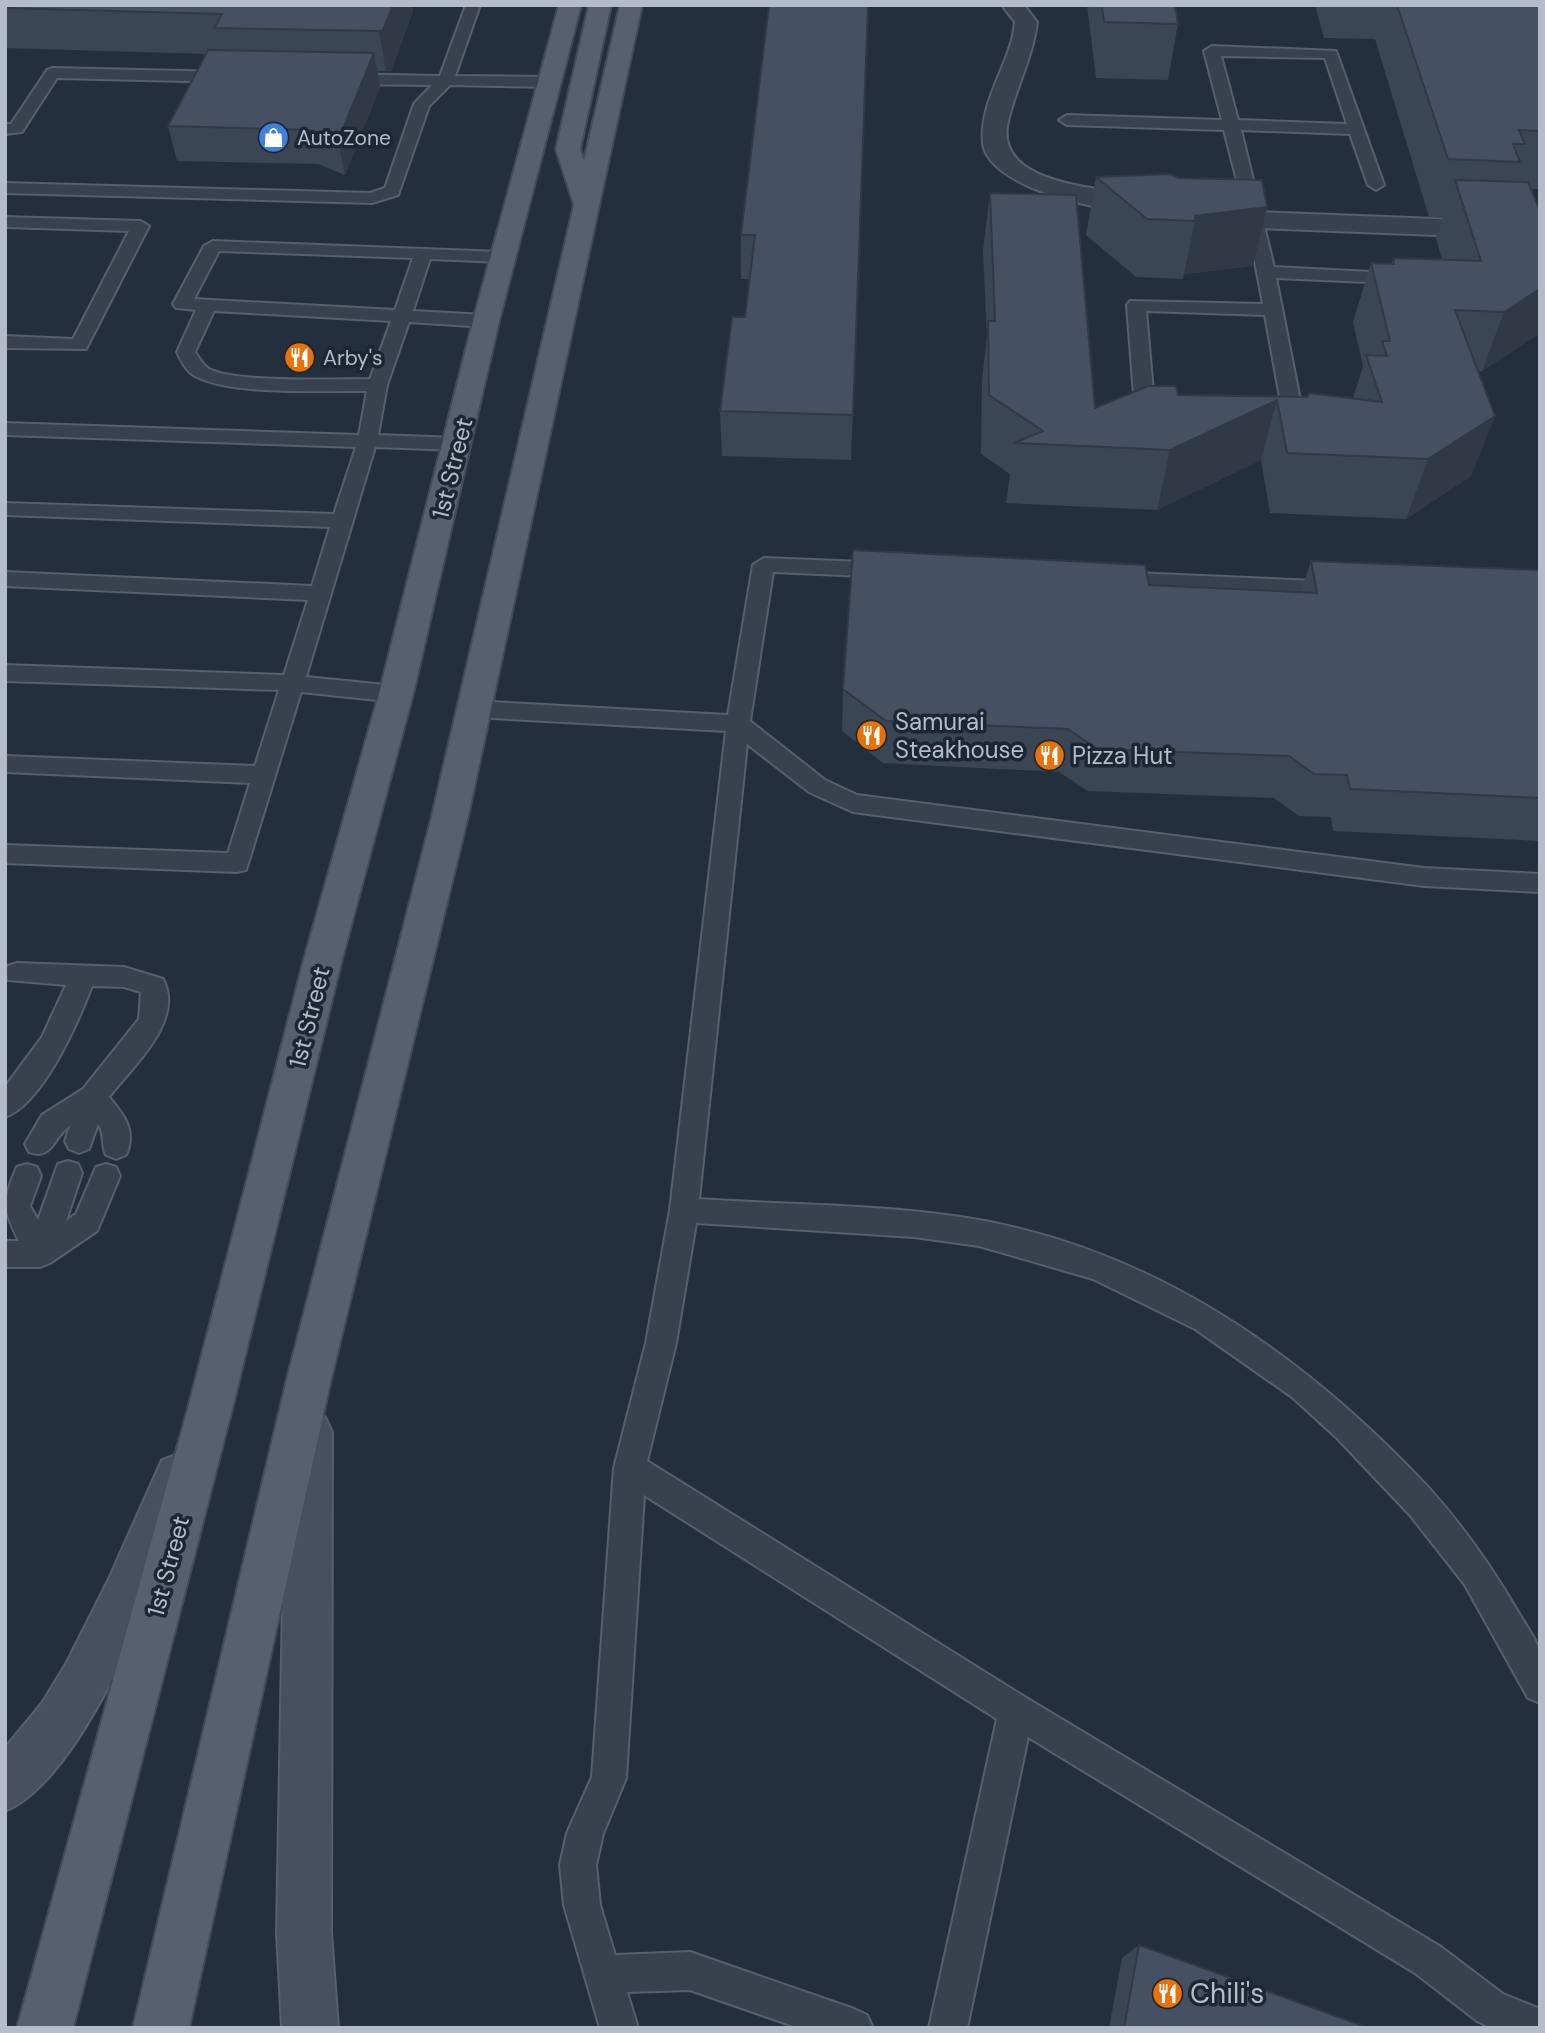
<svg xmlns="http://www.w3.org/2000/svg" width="1545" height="2033" viewBox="0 0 1545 2033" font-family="'DM Sans',sans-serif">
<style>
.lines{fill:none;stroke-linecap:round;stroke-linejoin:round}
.lane-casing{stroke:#565f6c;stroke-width:4}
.street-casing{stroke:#565f6c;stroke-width:4}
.secondary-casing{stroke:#565f6c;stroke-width:4}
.primary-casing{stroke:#414a57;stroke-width:4}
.lane{fill:#38414e;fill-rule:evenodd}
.street{fill:#38414e;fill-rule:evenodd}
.secondary{fill:#465061;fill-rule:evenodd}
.primary{fill:#56606e;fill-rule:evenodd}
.wall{fill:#3b4654}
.shaded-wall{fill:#303945}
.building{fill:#455162;stroke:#303945;stroke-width:2}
.labels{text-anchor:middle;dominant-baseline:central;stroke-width:7;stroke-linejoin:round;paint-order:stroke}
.far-poi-label{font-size:21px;fill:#b4bcc9;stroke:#1d2633;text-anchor:start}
.street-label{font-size:24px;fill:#b4bcc9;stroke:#1d2633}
.poi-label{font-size:24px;fill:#b4bcc9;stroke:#1d2633;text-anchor:start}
.near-poi-label{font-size:28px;fill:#b4bcc9;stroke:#1d2633;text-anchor:start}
</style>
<rect width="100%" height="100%" fill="#242f3e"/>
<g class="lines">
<defs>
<g id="lane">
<path d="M466,5h14l-25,71 96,1 8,5 -8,5 -101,-2 -21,21 -31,89 -26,8 -367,-10v-10l365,10 15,-5 29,-84 18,-19 -89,-1 -8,-5 8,-5 97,2z"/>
<path d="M1212,46l124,5 48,134 -8,5 -8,-5 -18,-51 -109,-4 33,137 117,6 9,5 -9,5 -115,-5 27,137c-8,9 -28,9 -36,0l3,-4 12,-2 -17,-94 -119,-4 8,92 11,2 3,4 -10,6 -20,-3 -3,-4 -8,-103 3,-4 133,3 -16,-84 -23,-90 -157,-5 -8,-5 8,-5 155,5 -18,-69zM1221,56l104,2 22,66 -109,-4z"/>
<path d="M52,68l176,4 8,5 -8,5 -171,-4 -35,54 -17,2v-10h6l36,-54z"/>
<path d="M5,217l135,4 9,5 -63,123 -81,-1v-12l68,3 56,-108 -124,-4z"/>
<path d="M213,241l289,11 9,5 -9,5 -72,-3 -17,52 73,4 9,6 -9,6 -77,-5 -22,63 -9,50 80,3 10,6 -10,6 -83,-3 -69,230 90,9 8,2 3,6 -3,6 -8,2 -95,-10 -55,178 -9,2 -232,-9v-18l223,8 22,-70 -245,-11v-16l250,10 24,-76 -274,-9v-16l279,10 24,-75 -303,-14v-14l307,14 18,-59 -325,-12v-12l329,11 22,-67 -351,-12v-12l354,12 8,-44c-44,-1 -132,5 -170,-14 -10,-4 -16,-16 -20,-25l19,-42 -20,-2 -3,-4 31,-58zM219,251l194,7 -18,52 -201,-11zM214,311l177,10 -21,58c-34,0 -135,4 -161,-10 -6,-4 -10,-11 -14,-17z"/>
<path d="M764,558l124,5 11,7 -11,7 -115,-5 -23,149 75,59 32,15 567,73 116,6v18l-116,-6 -571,-74 -44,-20 -62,-48 -48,455c87,6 176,5 262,18 187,28 340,135 467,270 35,39 64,80 90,125 7,12 17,25 21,38 5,14 1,37 1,53l-12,-5 -63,-113 -55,-70 -73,-77 -45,-41 -97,-68 -102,-50 -114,-33 -65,-9 -218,-14 -20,120 -29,118 381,238 413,248 62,47 37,15v19h-48l-15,-7 -62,-48 -387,-236 -61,291h-38l68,-309 -353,-224 -18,283 -23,56 -7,31 4,40 15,50 75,-3 164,57 13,6 6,13h-74l-109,-38 -63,2 11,36h-38l-36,-123 -4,-40 7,-32 25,-56 22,-309 32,-125 24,-133 56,-479 -253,-14 -8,-2 -3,-6 3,-6 8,-2 255,14 25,-150z"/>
<path d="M1111,572l228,10 11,7 -11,7 -236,-12 -3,-5 3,-5z"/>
<path d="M17,963l107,4 39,12c22,42 -31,88 -54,118 15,18 28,34 17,58l-10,4 -10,-4c-5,-10 -1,-22 -8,-31l-9,25 -10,4 -10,-4 -4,-8 5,-15c-17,10 -17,35 -41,26l-4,-8 17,-29 41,-26 56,-70 2,-27 -17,-5 -32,-1c-14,36 -49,118 -87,131v-30l37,-50 24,-52 -58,-5 -3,-9 3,-5z"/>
<path d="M68,1161l10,3 4,9 -16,48 10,-7 20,-47 10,-3 10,3 4,9 -23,55 -47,32 -10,4h-35v-26h14c-16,-31 -17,-41 -2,-74l10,-3 10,3 4,9 -11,30 8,14 20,-56z"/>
</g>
<g id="street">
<path d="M1002,5h22l13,17c-4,35 -21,65 -29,99 -16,68 102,66 144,77l3,5 -3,5c-37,10 -164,-19 -169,-65 -4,-36 22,-74 30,-107l2,-14z"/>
<path d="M1213,205l43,7 284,11v16l-284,-11 -52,-10 -4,-5 4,-5z"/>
</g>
<g id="secondary">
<path d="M309,1410l16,7 7,15 -1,500 7,96h-56l-5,-96 9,-500 7,-15z"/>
<path d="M178,1454l16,6 7,16c-35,83 -112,300 -196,335v-63l37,-45 24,-39 42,-83 54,-121z"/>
</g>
<g id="primary">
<path d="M559,5h22l-82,316 -86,373 -72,269 -107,438 -161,627h-56l173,-627 113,-438 76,-269 94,-373z"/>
<path d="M589,5h22l-31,144 4,12 36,-156h22l-174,811 -137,563 -142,649h-56l154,-649 145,-563 142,-611 -18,-56z"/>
</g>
</defs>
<use href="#lane" class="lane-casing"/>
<use href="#street" class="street-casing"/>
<use href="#secondary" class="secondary-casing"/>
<use href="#primary" class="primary-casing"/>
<use href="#lane" class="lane"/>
<use href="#street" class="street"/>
<use href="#secondary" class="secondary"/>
<use href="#primary" class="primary"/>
</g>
<g class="wall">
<path d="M5,5h407l1,6 -22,60h-14l3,16 -35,88 -27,-11 -141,-3 -9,-35 38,-72 -201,-6z"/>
<path d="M868,5l-17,455 -129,-4 -2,-45 25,-94 5,-38h-9v-44z"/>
<path d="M1087,5h88l3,19 -10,56 -72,-2z"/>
<path d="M1315,5h225v184h-9l9,22v122l-58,38h-4l-7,105 -65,43 -136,-6 -9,-53 -104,50 -151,-7 4,-29 -29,-20 1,-74 5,-44 -4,-85 7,-58 105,215 83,-13 175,3 10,-32 -10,-44 18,-59 20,1 2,-6 49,2 -6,-22 7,-20 -14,-1 -54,-178 -51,-1z"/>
<path d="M1096,177l171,30 -14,59 -69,8 -1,5 -47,-2 -50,-42z"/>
<path d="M1311,561l229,9v271l-207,-10 -2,-14 -32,-1 -25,-18 -186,-7 -29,-19 -176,-9 -41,-32 1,-42 458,-97z"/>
<path d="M1139,1945l230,83h-260l13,-70z"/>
</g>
<g class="shaded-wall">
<path d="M393,5h19l1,6 -22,60h-5l-7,-40z"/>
<path d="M374,53l6,34 -35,88 -7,-34z"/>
<path d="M1267,207l-14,59 -69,8 11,-53v-5z"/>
<path d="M1540,289v44l-58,38 22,-59z"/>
<path d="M1277,400l-16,60 -104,50 13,-60z"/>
<path d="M1495,416l-24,60 -65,43 22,-60z"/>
</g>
<g class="building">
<path d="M5,5h388l-10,25 -4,1 -165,-3 8,-14 -217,-6z"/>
<path d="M769,5h99l-15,410 -133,-4 12,-94h13l10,-82h-14z"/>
<path d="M1102,5h73l3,19 -74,-2z"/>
<path d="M1397,5h143v126l-21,-1 6,14h-12l7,18 -72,-3z"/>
<path d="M208,50l166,3 -36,88 -28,-11 -142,-4z"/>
<path d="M1169,174l10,4 83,2 5,27 -72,9v5l-48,-2 -51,-42z"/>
<path d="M1455,180l73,2 12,29v78l-36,23 -49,-2 40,106 -67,43 -141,-6 -10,-53 -107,50 -156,-7 29,-12 -54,-36 -1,-74h7l-5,-128 86,2 19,213 53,-22h28l2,9 129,2 2,-4 73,9 -16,-47 21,1 -5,-15h8l-19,-78 23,1 -1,-6 88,3z"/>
<path d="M853,550l292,15 4,20 168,8 -6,-32 229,9v228l-190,-9 -3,-14 -33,-1 -25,-18 -192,-7 -29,-20 -182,-8 -43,-32z"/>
<path d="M1139,1945l230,83h-245z"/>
</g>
<defs>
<symbol id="shop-disc" viewBox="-11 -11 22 22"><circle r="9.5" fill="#3f7fe0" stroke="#1d2633"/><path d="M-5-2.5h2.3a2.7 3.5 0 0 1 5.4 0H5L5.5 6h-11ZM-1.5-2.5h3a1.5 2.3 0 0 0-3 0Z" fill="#fff"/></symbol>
<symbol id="restaurant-disc" viewBox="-11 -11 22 22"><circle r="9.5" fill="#e8710a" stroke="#1d2633"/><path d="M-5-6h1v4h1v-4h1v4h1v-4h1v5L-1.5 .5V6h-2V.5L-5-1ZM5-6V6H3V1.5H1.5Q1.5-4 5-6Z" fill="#fff"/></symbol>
</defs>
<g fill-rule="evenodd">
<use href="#shop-disc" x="256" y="120" width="35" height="35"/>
<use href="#restaurant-disc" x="282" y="340" width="35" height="35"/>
<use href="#restaurant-disc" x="854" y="718" width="35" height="35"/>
<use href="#restaurant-disc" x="1032" y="738" width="35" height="35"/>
<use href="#restaurant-disc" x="1150" y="1976" width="35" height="35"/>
</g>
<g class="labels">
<g class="far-poi-label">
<text x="297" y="138">AutoZone</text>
<text x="323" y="358">Arby's</text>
</g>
<g class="street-label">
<text transform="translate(452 468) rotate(-76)">1st Street</text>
<text transform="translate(309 1017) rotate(-76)">1st Street</text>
<text transform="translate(168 1566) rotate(-75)">1st Street</text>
</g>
<g class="poi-label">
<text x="895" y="721">Samurai<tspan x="895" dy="28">Steakhouse</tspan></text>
<text x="1072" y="755">Pizza Hut</text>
</g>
<g class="near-poi-label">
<text x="1190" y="1993">Chili's</text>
</g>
</g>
<rect width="1545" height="2033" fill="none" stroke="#b4bcc9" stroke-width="14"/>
</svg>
